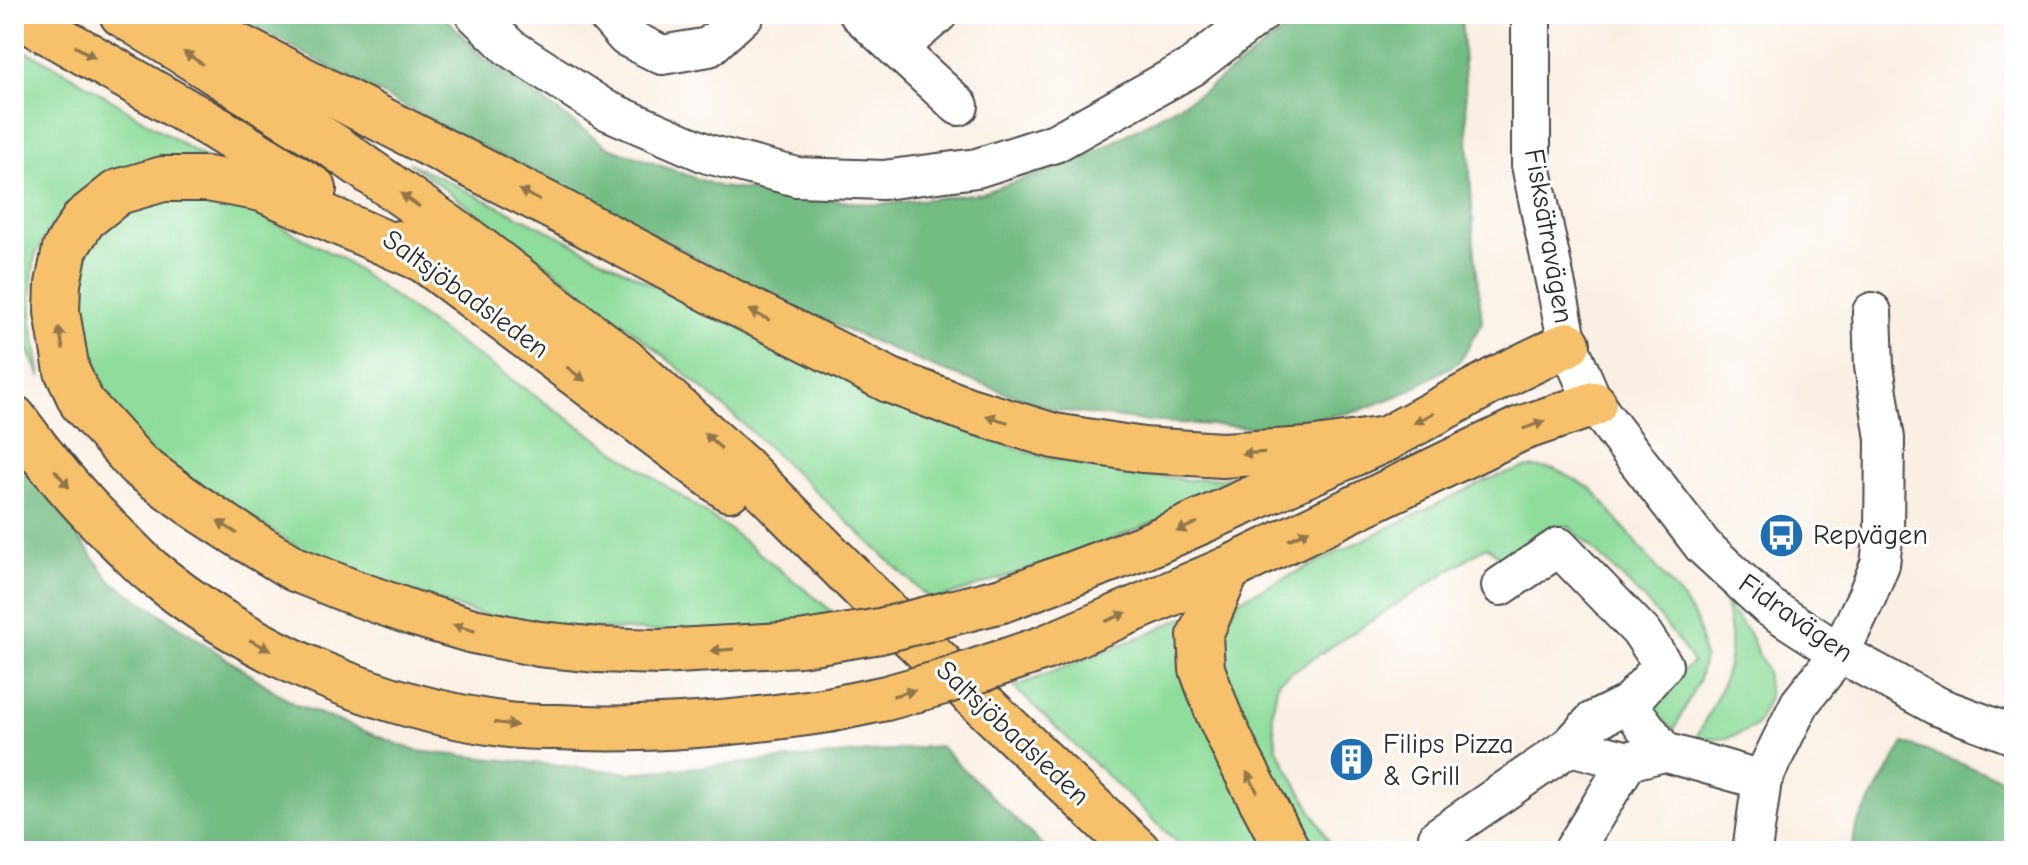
<svg xmlns="http://www.w3.org/2000/svg" width="2028" height="865" viewBox="0 0 2028 865" font-family="'Comic Neue',sans-serif">
<style>
.green{fill:#8fdd9c;stroke:#5d8464;stroke-width:2}
.forest{fill:#73bc84;stroke:#4f7458;stroke-width:2}
.lines{fill:none;stroke-linecap:round;stroke-linejoin:round}
.minor-casing{stroke:#4a4847;stroke-width:42}
.major-casing{stroke:#4a4847;stroke-width:48}
.highway-casing{stroke:#4a4847;stroke-width:48}
.minor{stroke:#fff;stroke-width:38}
.major{stroke:#f6c16b;stroke-width:44}
.highway{stroke:#f6c16b;stroke-width:44}
.major-bridge-casing{stroke:#4a4847;stroke-width:48;stroke-linecap:butt}
.highway-bridge-casing{stroke:#4a4847;stroke-width:48;stroke-linecap:butt}
.major-bridge{stroke:#f6c16b;stroke-width:44}
.highway-bridge{stroke:#f6c16b;stroke-width:44}
.oneway{fill:#90764b}
.labels{text-anchor:middle;dominant-baseline:central;stroke-width:6;stroke-linejoin:round;paint-order:stroke}
.street-label{font-size:28px;fill:#2b2b2b;stroke:#fff}
.poi-label{font-size:28px;fill:#2b2b2b;stroke:#fff;text-anchor:start}
</style>
<rect width="100%" height="100%" fill="#fff"/>
<filter id="ink" filterUnits="userSpaceOnUse"><feTurbulence type="fractalNoise" baseFrequency=".0125" numOctaves="2"/><feDisplacementMap in="SourceGraphic" scale="16" xChannelSelector="R" yChannelSelector="G"/><feConvolveMatrix kernelMatrix="1 2 1 2 8 2 1 2 1" color-interpolation-filters="sRGB"/></filter>
<filter id="wash" filterUnits="userSpaceOnUse"><feTurbulence type="fractalNoise" baseFrequency=".006" numOctaves="4" result="noise"/><feDisplacementMap in="SourceGraphic" scale="32" xChannelSelector="R" yChannelSelector="G"/><feGaussianBlur stdDeviation="1.8" result="paint"/><feColorMatrix in="noise" values="0 0 0 0 0 0 0 0 0 0 0 0 0 0 0 0 0 1.4 0 .05"/><feComposite in="paint" operator="in"/></filter>
<g filter="url(#wash)">
<rect width="100%" height="100%" fill="#faefe3"/>
<g class="green">
<path d="M14,45l52,27 142,88 -135,42 -22,25 -16,29 -3,24v42l9,55 -27,-57z"/>
<path d="M408,162l157,77 80,42 307,145 91,31 69,12 76,11 86,-6 -194,78 -148,49c-77,-71 -152,-146 -231,-214 -94,-80 -194,-152 -293,-225z"/>
<path d="M149,201l88,2 105,56 102,74 286,197 113,90 -142,13 -171,-7 -68,-17 -147,-51 -161,-103 -61,-69 -14,-33 -2,-88 20,-26 23,-23z"/>
<path d="M1528,467l27,2 37,20 89,108 16,25 7,36 -5,21 -25,51 -21,-18c7,-25 20,-35 40,-49 -32,-53 -80,-94 -124,-137l-22,2 -46,30 -14,-12 -209,135 -6,33 5,35 53,94 10,8h-32l-43,-82 -45,-109 8,-40 11,-20 250,-121z"/>
<path d="M1725,603l24,30 17,37 3,27 -13,29c-21,10 -35,18 -59,10 12,-23 28,-51 32,-76 4,-19 -1,-39 -4,-57z"/>
<path d="M1184,617l87,234h-85l-172,-164 129,-51z"/>
</g>
<g class="forest">
<path d="M234,14h208l42,44 122,88 114,41 157,18 104,-12 98,-32 127,-71 100,-76h155l13,230 8,78 -22,39 -55,32 -47,18 -94,17 -120,-7 -89,-11 -119,-42 -139,-59 -459,-237z"/>
<path d="M14,449l96,131 184,124 122,47 214,22 310,-27 108,105h-1034z"/>
<path d="M1904,743l110,40v68h-162l4,-25z"/>
</g>
</g>
<g filter="url(#ink)">
<g class="lines">
<defs>
<g id="minor">
<path d="M475,14l34,33 97,63 102,44 89,23 86,3 94,-12 78,-25 137,-76 68,-53"/>
<path d="M606,14l20,23 36,18 47,-8 36,-33"/>
<path d="M859,14l100,92"/>
<path d="M1531,14v151l37,179 26,60 109,142 66,61 71,46 99,54 75,28"/>
<path d="M897,49l41,-35"/>
<path d="M1501,586l58,-39 83,86 21,32 -35,39 36,48"/>
<path d="M1570,746l23,-25 35,-17"/>
<path d="M1447,851l-9,-14 132,-91 58,15 36,-9 98,28"/>
<path d="M1573,851l55,-90"/>
<path d="M1752,851l10,-71 38,-77 40,-50 27,-57 13,-32 4,-32 1,-93 -11,-73 -2,-54"/>
</g>
<g id="major">
<path d="M17,14l200,115 97,60"/>
<path d="M122,14l213,133 139,98 151,116 117,106 146,147 250,237"/>
<path d="M399,243l25,17 305,229"/>
<path d="M424,260l-162,-71 -55,-10h-44l-45,13 -34,27 -19,30 -7,35 -1,28 10,59 15,32 56,62 55,40 54,35 48,29 55,22 62,22 61,18 66,13 59,6 61,2 141,-8"/>
<path d="M1002,600l142,-53 242,-108 114,-62 68,-33"/>
<path d="M1288,851l-50,-95 -20,-43 -16,-44 -2,-34 28,-66 292,-140 74,-25"/>
</g>
<g id="highway">
<path d="M175,14l368,188 180,95 168,84 78,29 85,26 89,14 79,5 87,-5 77,-11"/>
<path d="M14,418c33,46 70,89 111,128 10,10 20,21 31,29 100,81 225,133 352,150 16,2 33,2 49,2 91,5 182,-4 271,-17"/>
<path d="M1044,648l184,-79"/>
</g>
</defs>
<use href="#minor" class="minor-casing"/>
<use href="#major" class="major-casing"/>
<use href="#highway" class="highway-casing"/>
<use href="#minor" class="minor"/>
<use href="#major" class="major"/>
<use href="#highway" class="highway"/>
<defs>
<path id="major-bridge" d="M800,644l80,-13 122,-31"/>
<path id="highway-bridge" d="M828,710l58,-12 61,-17 97,-33"/>
</defs>
<use href="#major-bridge" class="major-bridge-casing"/>
<use href="#highway-bridge" class="highway-bridge-casing"/>
<use href="#major-bridge" class="major-bridge"/>
<use href="#highway-bridge" class="highway-bridge"/>
</g>
<defs><path id="oneway-solid" d="M-6-.8H1V-3.2L6.5 0L1 3.2V.8H-6Z" transform="scale(2)"/></defs>
<g class="oneway">
<use href="#oneway-solid" transform="translate(85 52) rotate(30)"/>
<use href="#oneway-solid" transform="translate(193 58) rotate(-148)"/>
<use href="#oneway-solid" transform="translate(529 195) rotate(-153)"/>
<use href="#oneway-solid" transform="translate(410 200) rotate(-145)"/>
<use href="#oneway-solid" transform="translate(759 315) rotate(-154)"/>
<use href="#oneway-solid" transform="translate(61 338) rotate(-100)"/>
<use href="#oneway-solid" transform="translate(576 374) rotate(37)"/>
<use href="#oneway-solid" transform="translate(1424 418) rotate(152)"/>
<use href="#oneway-solid" transform="translate(997 419) rotate(-163)"/>
<use href="#oneway-solid" transform="translate(1534 425) rotate(-19)"/>
<use href="#oneway-solid" transform="translate(713 441) rotate(-138)"/>
<use href="#oneway-solid" transform="translate(1253 453) rotate(177)"/>
<use href="#oneway-solid" transform="translate(62 479) rotate(50)"/>
<use href="#oneway-solid" transform="translate(227 527) rotate(-147)"/>
<use href="#oneway-solid" transform="translate(1187 527) rotate(156)"/>
<use href="#oneway-solid" transform="translate(1299 535) rotate(-26)"/>
<use href="#oneway-solid" transform="translate(1116 617) rotate(-23)"/>
<use href="#oneway-solid" transform="translate(464 628) rotate(-165)"/>
<use href="#oneway-solid" transform="translate(260 645) rotate(26)"/>
<use href="#oneway-solid" transform="translate(722 650) rotate(176)"/>
<use href="#oneway-solid" transform="translate(904 693) rotate(-15)"/>
<use href="#oneway-solid" transform="translate(506 724) rotate(8)"/>
<use href="#oneway-solid" transform="translate(1252 782) rotate(-118)"/>
</g>
</g>
<defs>
<symbol id="bus-disc" viewBox="-11 -11 22 22"><circle r="9.5" fill="#1f6fb2" stroke="#fff"/><path d="M-5-6H5V4H4V6H2V4H-2V6H-4V4H-5ZM-3.5-4V0h7V-4ZM-3.5 1.2v1.5H-2V1.2ZM2 1.2v1.5H3.5V1.2Z" fill="#fff"/></symbol>
<symbol id="building-disc" viewBox="-11 -11 22 22"><circle r="9.5" fill="#1f6fb2" stroke="#fff"/><path d="M-4-6H4V6H1V3H-1V6H-4ZM-2.5-4.3h1.7v1.8h-1.7ZM.8-4.3h1.7v1.8H.8ZM-2.5-1h1.7V.8h-1.7ZM.8-1h1.7V.8H.8Z" fill="#fff"/></symbol>
</defs>
<g fill-rule="evenodd">
<use href="#bus-disc" x="1756" y="510" width="51" height="51"/>
<use href="#building-disc" x="1326" y="734" width="51" height="51"/>
</g>
<g class="labels">
<g class="street-label">
<text transform="translate(1549 236) rotate(80)">Fisksätravägen</text>
<text transform="translate(466 294) rotate(36)">Saltsjöbadsleden</text>
<text transform="translate(1796 618) rotate(35)">Fidravägen</text>
<text transform="translate(1013 733) rotate(43)">Saltsjöbadsleden</text>
</g>
<g class="poi-label">
<text x="1813" y="535">Repvägen</text>
<text x="1383" y="744">Filips Pizza<tspan x="1383" dy="32">&amp; Grill</tspan></text>
</g>
</g>
<rect width="2028" height="865" fill="none" stroke="#fff" stroke-width="48"/>
</svg>
